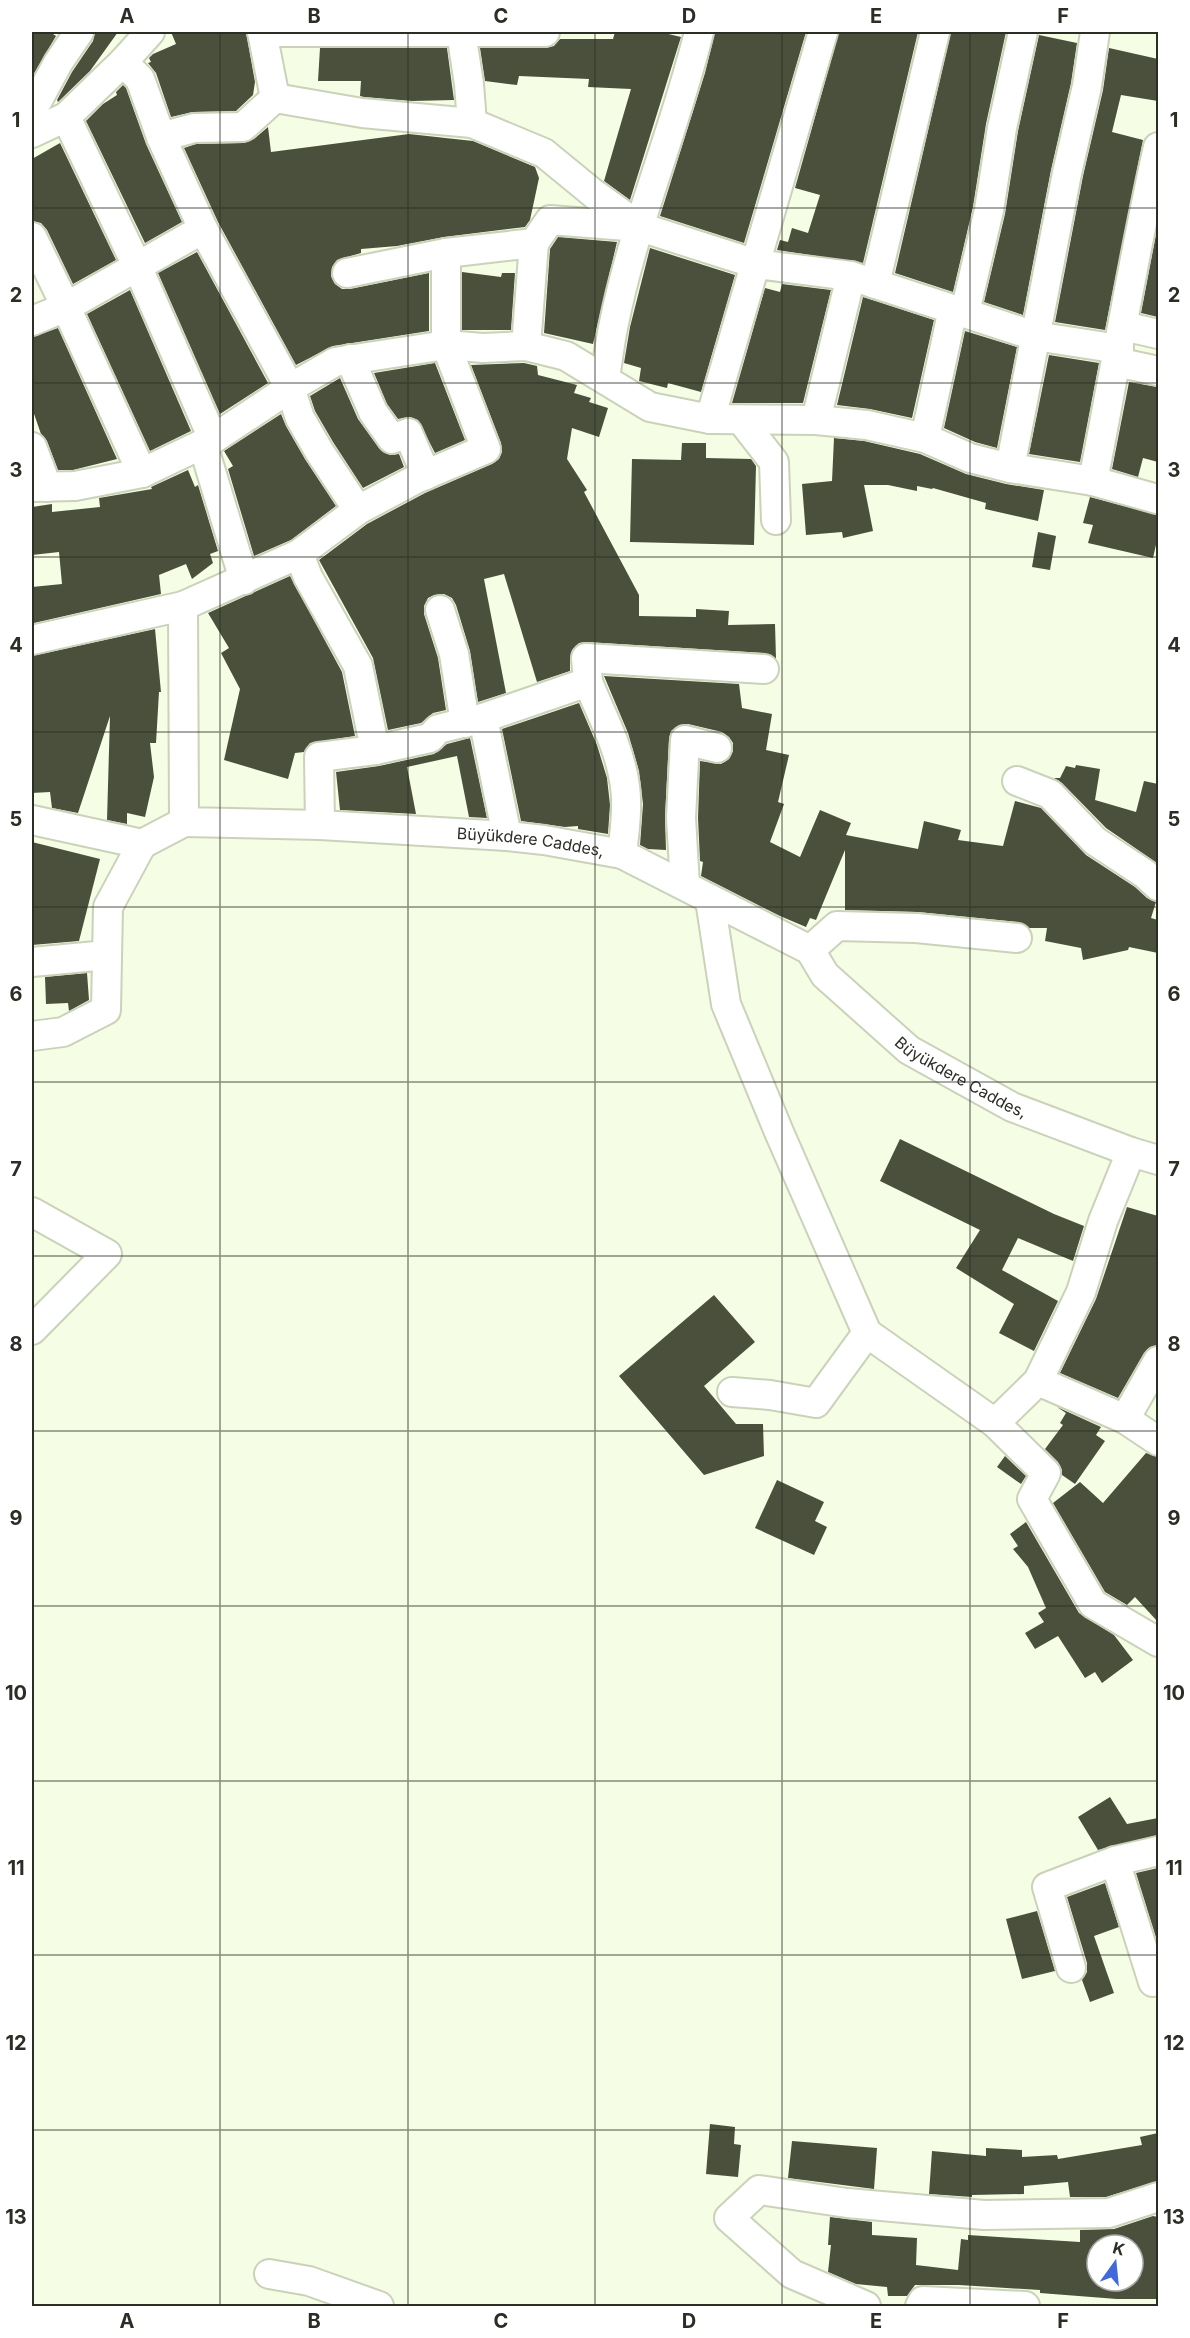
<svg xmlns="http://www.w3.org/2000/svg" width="1190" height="2338" viewBox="0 0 1190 2338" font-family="Inter,sans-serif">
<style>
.building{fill:#4a503c;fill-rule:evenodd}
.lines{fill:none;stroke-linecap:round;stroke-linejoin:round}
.minor-casing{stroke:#cad2ba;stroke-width:32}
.minor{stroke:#fff;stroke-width:28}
.grid{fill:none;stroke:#2b2e25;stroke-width:1.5;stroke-opacity:0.55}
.labels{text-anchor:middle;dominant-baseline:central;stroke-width:6;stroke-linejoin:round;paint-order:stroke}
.street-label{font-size:16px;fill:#2b2e25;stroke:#fff}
.neatline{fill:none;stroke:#2b2e25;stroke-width:2}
.grid-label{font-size:20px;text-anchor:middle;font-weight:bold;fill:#2b2e25}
</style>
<rect width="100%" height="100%" fill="#f5fde4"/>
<g class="building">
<path d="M32,32h18l6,4 -24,41z"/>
<path d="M95,32h23l-28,39 -32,31 -1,-2 15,-28 21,-31z"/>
<path d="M171,32h75l9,50 -2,13 -17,16 -43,1 -22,5 -15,-44 -8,-10 3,-1 -2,-4 4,-4 23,-10z"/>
<path d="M615,32h45l21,5 -51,163 -26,-19 27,-92 -43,-2 1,-8 -70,-3 -2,9 -32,-4 -5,-33h65l9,-2 6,-7h53z"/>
<path d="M715,32h91l-62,211 -84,-27 45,-143z"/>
<path d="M839,32h79l-55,231 -86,-13 3,-10 8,2 4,-14 16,5 12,-38 -25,-7z"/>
<path d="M951,32h55l-20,92 -13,83 -20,85 -58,-19z"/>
<path d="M1039,35l38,8 -6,40 -20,87 -28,145 -39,-13 21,-88 13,-83z"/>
<path d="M320,48h127l7,52 -42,1 -48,-4 -4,-1 1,-15h-43z"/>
<path d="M1109,48l49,11v42l-37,-6 -9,37 31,8 -38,190 -50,-8 28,-146 20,-86z"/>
<path d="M123,85l3,3 20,56 36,78 -37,21 -59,-122 17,-17 14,-9 -1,-3z"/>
<path d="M268,127l3,25 138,-18 64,7 62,26 4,11 -9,42 -5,7 -81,10 -47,9 -36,3v4l-24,7 -5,7 -1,9 4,8 7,5h8l79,-16v58l-96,15 -37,19 -78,-143 -34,-74 12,-4 48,-1 10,-4z"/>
<path d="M60,143l56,117 -43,24 -26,-54 -6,-7 -9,-2v-62z"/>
<path d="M1158,224v93l-17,-4z"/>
<path d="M558,237l59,5 -24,102 -49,-11 6,-84z"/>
<path d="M650,248l85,27 -34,117 -33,-9 -1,5 -28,-7 2,-13 -17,-5 6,-36z"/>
<path d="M197,252l71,131 -48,31 -62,-141z"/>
<path d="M462,272l39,5 1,-4h13l-4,57h-49z"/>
<path d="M782,284l49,6 -28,113h-71l33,-115 15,4z"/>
<path d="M130,290l61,141 -41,20 -63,-137z"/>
<path d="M863,297l71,23 -22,98 -42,-9 -33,-4z"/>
<path d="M58,328l59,131 -44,11h-15l-11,-29 -6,-7 -9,-26v-71z"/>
<path d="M965,331l52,16 -20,101 -22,-6 -31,-14z"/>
<path d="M1049,355l50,8 -19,99 -51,-8z"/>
<path d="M435,363l30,77 -30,13 -17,-33 -8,-3 -12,2 -11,-15 -13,-31z"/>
<path d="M524,363l13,3 1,9 39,10 -3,8 17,5 -2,4 19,6 -9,29 -27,-9 -5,31 20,31 -3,2 55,103v21l57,1v-8l33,2 -1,14 47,-1 1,35 -11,-6 -179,-11 -7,1 -7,7 -2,9v12l-33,11 -33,-108 -20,5 22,114 -28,9 -8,-51 -14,-46 -4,-7 -8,-4 -10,1 -6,3 -4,8v8l14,44 8,52 -13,3 -12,10 -33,7 -15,-72 -54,-98 48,-36 58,-31 67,-29 7,-5 3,-7 -1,-9 -30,-78z"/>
<path d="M340,378l18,41 21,29 11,7 9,-1 5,13 -41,21 -30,-46 -18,-31 -5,-15z"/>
<path d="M1129,382l29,5v75l-15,-4 -5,19 -26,-8z"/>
<path d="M281,414l5,12 19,33 31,47 -45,34 -37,16 -26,-87 5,-3 -9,-15z"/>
<path d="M834,438l30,3 56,13 46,20 40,10 38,6 -6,31 -53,-12 1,-6 -53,-15 -1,1 -15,-3v5l-29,-6h-24l9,46 -30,7 -1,-6 -36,3 -4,-51 30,-3z"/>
<path d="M682,443h24v15l45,1 5,7 -2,79 -124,-3 2,-83 49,1z"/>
<path d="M188,470l7,17 3,-2 20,66 -8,3 3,9 -21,16 -6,-15 -27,11 2,19 -127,29 -2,-36 30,-3 -3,-32 -27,3v-48l20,-3v8l48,-5 -1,-9 53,-9 -1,-2z"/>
<path d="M1090,497l68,18v21l-5,22 -65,-15 5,-18 -10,-2z"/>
<path d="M1038,532l18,4 -6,34 -18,-3z"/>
<path d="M290,576l52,96 13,64 -45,7 -6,9 -9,1 -7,26 -64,-19 16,-71 -19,-36 8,-5 -21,-35z"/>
<path d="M155,629l6,63h-2l-3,51h-6l4,34 -9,40 -18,-4v11l-20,-4 3,-104 -32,97 -26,-5 -2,-16 -18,1v-87h2l-2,-50z"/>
<path d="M604,676l135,8 3,24 30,6 -6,36 23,5 -11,47 6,2 -14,38 30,15 20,-47 31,13 -5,12 72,14 6,-28 37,9 -3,10 45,6 12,-45 26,7 45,47 49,32 12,11 9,4 -5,16 7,2v33l-29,-6 -1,3 -45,10 -2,-12 -36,-7 2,-13h-18l-10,-6 -101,-10 -73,-2v-60l-29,70 -6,-2 -4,9 -26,-11 -79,-40 2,-14 -3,-1 -2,-43 2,-57 21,3 8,-5 4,-8v-8l-4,-6 -7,-5 -34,-8 -9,1 -8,6 -2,8 -4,78 1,33 -18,-1 -8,-4 3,-41 -4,-33 -11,-38z"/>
<path d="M579,703l18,42 10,33 3,27 -2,29 -30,-5v-3l-13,1 -44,-6 -19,-92z"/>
<path d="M470,738l17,80 -18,-1 -12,-61 -50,11 9,47 -76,-4 -4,-38 43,-6 55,-12 13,-10z"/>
<path d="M1076,765l24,4 -5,31 41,12 8,-31 14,3 -1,79 -51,-35 -44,-45 -8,-5h6l6,-12 9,2z"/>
<path d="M32,842l68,17 -21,82 -47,4z"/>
<path d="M87,973l2,27 -20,11 -1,-8 -22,1 -1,-27z"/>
<path d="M900,1139l154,75 30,12 -11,35 -55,-23 -16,32 56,31 -24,50 -35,-18 15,-29 -58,-36 24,-38 -100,-49z"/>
<path d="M1127,1207l31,9v129l-8,2 -6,6 -26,45 -58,-25 36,-74z"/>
<path d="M714,1295l41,47 -51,44 32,38h27l1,32 -60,19 -85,-99z"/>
<path d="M1057,1407l44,20 -5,8 9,6 -30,43 -13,-9v-5l-4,-8 -13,-13 18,-24 -3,-2 6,-10z"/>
<path d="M1146,1453l12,4v165l-23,-25 -8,8 -22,-13 -52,-89 27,-21 23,21z"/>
<path d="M1005,1456l21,20 -5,8 -24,-17z"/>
<path d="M777,1480l47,22 -9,19 12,6 -13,28 -59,-27z"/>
<path d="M1026,1522l53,91 35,22 19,25 -31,23 -7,-11 -10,6 -27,-42 -23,13 -10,-16 19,-11 -6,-9 8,-5 -18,-41 -15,-18 5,-3 -8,-12z"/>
<path d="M1110,1797l17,27 31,-6v17l-60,15 -20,-33z"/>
<path d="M1158,1868v76l-22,-71z"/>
<path d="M1105,1883l14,44 -25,9 20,57 -24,9 -8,-22 5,-8v-9l-20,-66z"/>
<path d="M1037,1911l18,60 -33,8 -16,-60z"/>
<path d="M710,2124l25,3 -1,17 7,1 -3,32 -32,-3z"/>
<path d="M1158,2133v48l-52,16h-36l-2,-15 -44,4v8l-52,1v2l-43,-3 3,-43 54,5v-8l36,2v7l35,-2 1,4 84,-14 -2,-8z"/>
<path d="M792,2141l85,7 -3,41 -86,-11z"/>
<path d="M1153,2216l5,1v82h-41l-77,-6v-3l-81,-5h-44l-8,11h-19l-1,-9 -31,-3 -28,-12 3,-27h-3l2,-28 42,5v13l45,3 -1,27 42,5 3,-31 7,1v-5l112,7v-12l34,-1zM1097,2245h36v36h-36z"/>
</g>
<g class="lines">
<defs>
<g id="minor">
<path d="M262,32l13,66 87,15 110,10 72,30 50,41 46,33 116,37 95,12 184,60 84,13"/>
<path d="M262,32h283"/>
<path d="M461,32l8,52 3,39"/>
<path d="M123,62l17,17 21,58 42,92 87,159 10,30 19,33 39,59 -59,44 -116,52"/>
<path d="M32,111l26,-48 21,-31"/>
<path d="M66,117l72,151 75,171"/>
<path d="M32,133l34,-16 57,-55 27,-30"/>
<path d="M161,137l33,-9 49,-1 32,-29"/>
<path d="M32,237l34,70 76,166"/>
<path d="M347,273l99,-20 88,-10 16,-23 90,7"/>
<path d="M875,284l60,-252"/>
<path d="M965,312l24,-102 13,-82 21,-96"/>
<path d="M32,321l34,-14 137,-78"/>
<path d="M1123,326l35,8"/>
<path d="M526,346l8,-103"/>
<path d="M350,359l23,53 19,27 16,-6 18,42"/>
<path d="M1116,362l42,9"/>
<path d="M605,378c3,-18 5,-37 9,-55 20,-99 61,-193 85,-291"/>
<path d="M710,419l113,-387"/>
<path d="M816,420l35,-144"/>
<path d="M742,421l32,41 2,58"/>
<path d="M925,438l28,-129"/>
<path d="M203,445l41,135"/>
<path d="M32,447l15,40"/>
<path d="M1010,468l57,-295 20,-87 8,-54"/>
<path d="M1093,481c22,-111 40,-223 65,-334"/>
<path d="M32,487l43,-1 67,-13 71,-34 77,-51 45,-26 111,-17 37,3 43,-2 40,10 84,51 60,12 106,1 51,5 58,13 45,20 40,10 83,13 64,18"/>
<path d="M358,510l60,-32 68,-29 -40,-104v-92"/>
<path d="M299,554l9,23 50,89 17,84 -56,7 1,68"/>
<path d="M440,610l14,44 11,69"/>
<path id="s1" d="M32,640l151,-34 1,216 136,3 187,11 37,4 78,14 188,96 15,25 84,75 103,57 119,45 27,8"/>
<path d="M588,682l-2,-24 178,11"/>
<path d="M483,718l24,118"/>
<path d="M375,750l55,-12 8,-9 45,-11 105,-36c12,30 29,61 35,93 6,26 2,53 -1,79"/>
<path d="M1017,781l33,13 45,47 50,33 13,12"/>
<path d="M32,820l110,24 42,-22"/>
<path d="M685,885l-4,-67 4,-78 32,8"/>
<path d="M710,900l16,104 53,128 88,201 128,90 51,50 -14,26 61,105 65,38"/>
<path d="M810,950l27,-24 79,2 101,10"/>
<path d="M32,962l75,-7"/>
<path d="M32,1036l31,-4 43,-22 2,-103 34,-63"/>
<path d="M32,1212l75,42 -75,76"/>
<path d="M1158,1361l-33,58 33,22"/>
<path d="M1038,1381l87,38"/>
<path d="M732,1392l38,3 46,8 51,-70"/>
<path d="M995,1423l43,-42 43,-89 22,-71 28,-69"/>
<path d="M1071,1968l-24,-81 68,-26"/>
<path d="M1153,1982l-38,-121 43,-10"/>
<path d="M269,2274l40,7 70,25"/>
<path d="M866,2306l-74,-32 -63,-56 30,-28 88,13 137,12 125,-2 49,-16"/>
<path d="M920,2306l3,-5 102,5"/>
</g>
</defs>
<use href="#minor" class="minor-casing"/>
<use href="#minor" class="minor"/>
</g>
<path class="grid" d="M220,32v2274M408,32v2274M595,32v2274M782,32v2274M970,32v2274M32,208h1126M32,383h1126M32,557h1126M32,732h1126M32,907h1126M32,1082h1126M32,1256h1126M32,1431h1126M32,1606h1126M32,1781h1126M32,1955h1126M32,2130h1126"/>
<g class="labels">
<g class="street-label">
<text stroke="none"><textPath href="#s1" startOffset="718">Büyükdere Caddes,</textPath></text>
<text stroke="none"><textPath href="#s1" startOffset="1222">Büyükdere Caddes,</textPath></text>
</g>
</g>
<rect width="1190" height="2338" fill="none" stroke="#ffffff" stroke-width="66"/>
<g transform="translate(1115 2263) rotate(15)"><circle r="28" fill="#ffffff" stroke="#aaaba8" stroke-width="1.5"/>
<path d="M0-4.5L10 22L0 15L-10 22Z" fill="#4069db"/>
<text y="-9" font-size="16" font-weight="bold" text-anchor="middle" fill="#2b2e25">K</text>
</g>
<rect x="33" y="33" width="1124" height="2272" class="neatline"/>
<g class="grid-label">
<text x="127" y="23">A</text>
<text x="314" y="23">B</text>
<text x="501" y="23">C</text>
<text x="689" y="23">D</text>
<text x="876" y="23">E</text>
<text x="1063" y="23">F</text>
<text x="16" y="127">1</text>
<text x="1174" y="127">1</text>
<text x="16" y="302">2</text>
<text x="1174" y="302">2</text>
<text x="16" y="477">3</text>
<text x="1174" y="477">3</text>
<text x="16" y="652">4</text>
<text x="1174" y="652">4</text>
<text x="16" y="826">5</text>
<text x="1174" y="826">5</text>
<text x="16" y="1001">6</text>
<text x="1174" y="1001">6</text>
<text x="16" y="1176">7</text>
<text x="1174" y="1176">7</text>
<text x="16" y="1351">8</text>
<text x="1174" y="1351">8</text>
<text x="16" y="1525">9</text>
<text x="1174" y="1525">9</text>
<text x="16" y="1700">10</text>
<text x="1174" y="1700">10</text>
<text x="16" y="1875">11</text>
<text x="1174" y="1875">11</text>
<text x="16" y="2050">12</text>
<text x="1174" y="2050">12</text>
<text x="16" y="2224">13</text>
<text x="1174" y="2224">13</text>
<text x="127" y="2328">A</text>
<text x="314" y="2328">B</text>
<text x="501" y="2328">C</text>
<text x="689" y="2328">D</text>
<text x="876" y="2328">E</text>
<text x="1063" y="2328">F</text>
</g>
</svg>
